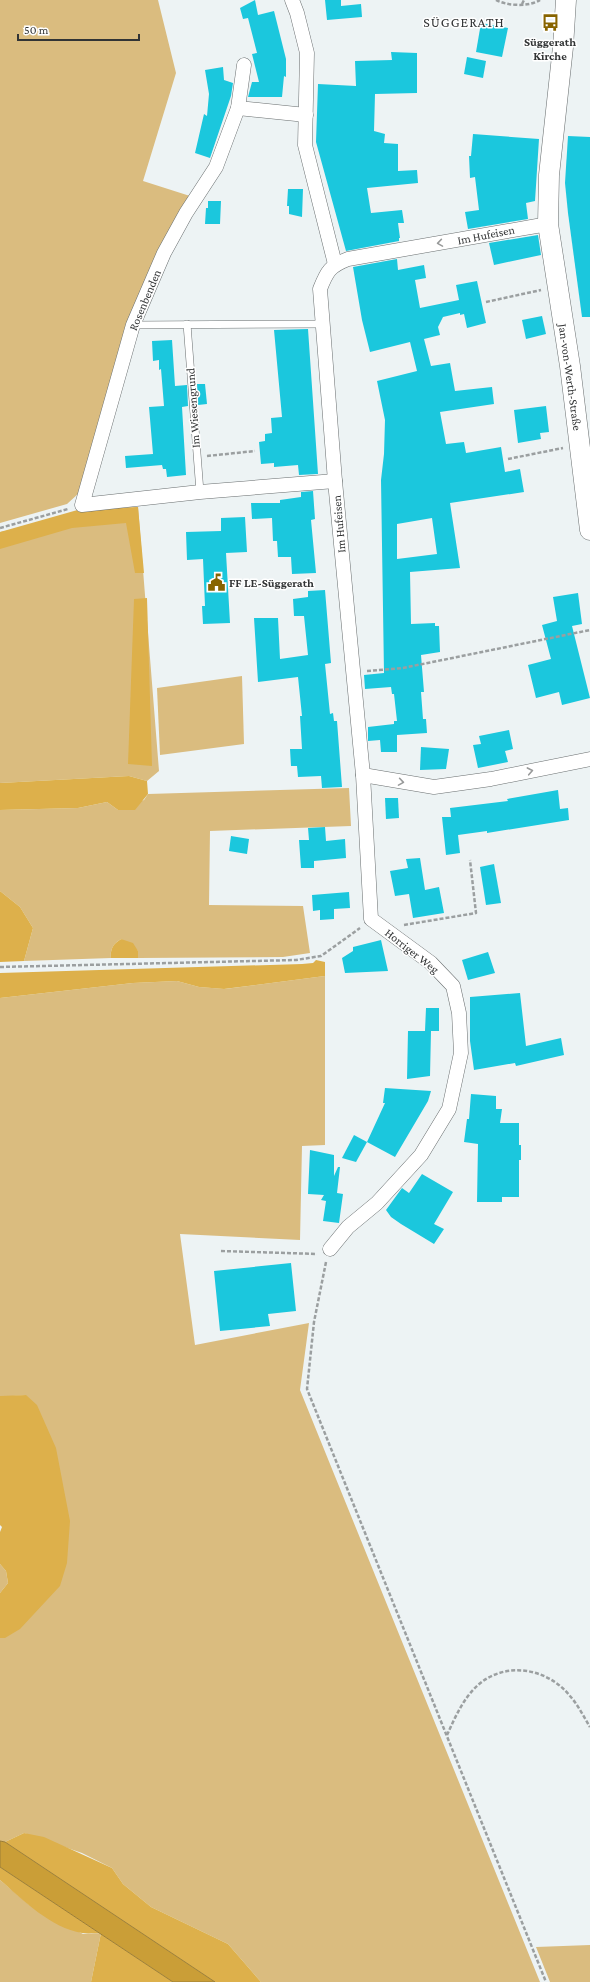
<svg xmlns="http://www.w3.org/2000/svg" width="590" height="1982" viewBox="0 0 590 1982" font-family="'Crimson Pro',serif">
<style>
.green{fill:#dabc7f}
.forest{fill:#ddb04b}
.water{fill:#ca9e37;stroke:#9c7e36}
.building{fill:#1bc7dd;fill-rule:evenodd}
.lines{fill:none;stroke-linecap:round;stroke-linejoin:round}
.service-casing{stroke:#696e6f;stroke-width:8}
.minor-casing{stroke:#696e6f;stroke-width:15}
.secondary-casing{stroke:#696e6f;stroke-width:21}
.path{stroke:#9b9fa0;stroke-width:2.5;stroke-dasharray:4 2;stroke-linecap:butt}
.service{stroke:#fff;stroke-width:7}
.minor{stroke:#fff;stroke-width:14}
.secondary{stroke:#fff;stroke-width:20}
.oneway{stroke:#989a9a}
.labels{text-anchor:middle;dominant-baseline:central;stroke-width:3;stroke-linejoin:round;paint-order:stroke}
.poi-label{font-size:12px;font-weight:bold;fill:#323435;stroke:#fff}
.street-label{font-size:12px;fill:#323435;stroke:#fff}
.quarter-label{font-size:14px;letter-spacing:1px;fill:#323435;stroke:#fff}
</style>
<rect width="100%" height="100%" fill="#edf3f4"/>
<g class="green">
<path d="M0,0h158l18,73 -33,108 47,15 -27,49 -84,248 -12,11 -67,19z"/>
<path d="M138,507l21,264 -12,10 -18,-5 -129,7v-251z"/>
<path d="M242,676l2,68 -84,11 -3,-67z"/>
<path d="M349,788l2,38 -141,5 -1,74 94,1 7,47 -27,4 -145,1v-7l-17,-12c-8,5 -11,10 -10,19l-87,3 9,-33 -13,-21 -20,-16v-81l78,-2 29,-6 11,8 26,-10 4,-6z"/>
<path d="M325,976v169l-23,1 -2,94 -120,-6 15,111 114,-22 -9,67 240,592h-279l-33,-38 -77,-37 -28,-23 -11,-16 -30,-15 -58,-20 -19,9 -5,-1v-203h5l21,-243 -26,2v-399l133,-15 44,-2 22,6 26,2z"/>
<path d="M0,1564l6,7 2,12 -8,10z"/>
<path d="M0,1880l28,24 55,30 18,-1 -10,49h-91z"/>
<path d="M590,1945v37h-40l-14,-35z"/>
</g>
<g class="forest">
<path d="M138,507l6,66h-9l-9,-50 -54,5 -72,21v-17l81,-23z"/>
<path d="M147,598l5,168 -24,-2 6,-165z"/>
<path d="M129,776l18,5 1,13 -13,16h-17l-11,-8 -29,6 -78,2v-27z"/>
<path d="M0,891l20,16 13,21 -9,33 -24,1z"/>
<path d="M121,939l12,4 5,8v7h-27c-1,-9 2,-14 10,-19z"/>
<path d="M316,960l9,2v14l-101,13 -25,-2 -22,-6 -44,2 -133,15v-25l302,-9 11,-1z"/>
<path d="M26,1395l11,10 19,43 14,73 -3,42 -7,23 -40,43 -15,9h-5v-45l8,-10 -2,-12 -6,-7v-32l2,-5 -2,-2v-129z"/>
<path d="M24,1833l20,4 68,31 11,16 28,23 77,37 33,38h-46l-210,-140z"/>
<path d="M0,1867l173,115h-82l10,-49c-6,0 -13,1 -19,0 -31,-5 -59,-33 -82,-53z"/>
</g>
<path class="water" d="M0,1841l5,1 210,140h-42l-173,-115z"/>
<g class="building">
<path d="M255,0l3,15 16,-4 12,48v18l-2,-1 -2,21h-34l4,-15h7l-7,-28 5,-1 -9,-35 -5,1 -3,-11z"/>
<path d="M325,0h16v6l20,-2 1,13 -35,3z"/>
<path d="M481,23l27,5 -6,29 -26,-5z"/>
<path d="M391,52l26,1v40l-42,1 -1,37 11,3 -1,9 14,1v27l19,-1 1,13 -51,5 4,25 31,-3 2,13h-6l2,15h-1v3l-53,10 -30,-109 2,-58 38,2 -1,-25 37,-1z"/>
<path d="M467,57l19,4 -3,17 -19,-4z"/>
<path d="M223,67l1,13 9,3 -2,13 -21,62 -15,-5 9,-39 3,2 2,-22 -4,-24z"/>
<path d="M473,134l66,5 -4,62 -9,2 2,16 -60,10 -3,-17 14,-2 -4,-33 -5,1 -1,-22h2z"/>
<path d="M568,136l22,1v180h-8l-14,-104 -3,-30z"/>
<path d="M288,189h15l-1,28 -13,-3v-8h-2z"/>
<path d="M208,201h13l-1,23h-15l1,-16h2z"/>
<path d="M538,235l3,20 -47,10 -5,-22z"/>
<path d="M397,259l1,11 26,-5 2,13 -11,2 5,28 39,-8 -3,-15 21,-4 9,42 -19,5 -3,-14 -4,1v-2l-17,4 -5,10 2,8 -16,4 7,27 19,-3 5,28 37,-4 2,17 -54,8 6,32 18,-2 2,11 35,-6 4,25 15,-3 4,23 -74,11 10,65 -50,4 1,52 24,-1v3h4l1,26 -19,3 3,37h-3l2,27h3l1,14 -30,2v17h-16l-1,-12 -12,1v-14l26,-3v-3h3l-3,-27h-2l-1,-7 -26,2 -1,-14 20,-2 -3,-193 3,-26 1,-34 -8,-39 40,-10 -7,-29 -40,10 -8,-32 -9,-53zM432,518l5,36 -40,5v-35z"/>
<path d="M542,316l4,18 -20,5 -4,-19z"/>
<path d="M308,329l10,145 -19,1 -1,-10 -24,2v-4l-13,1 -2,-22 6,-1v-7l7,-1 -1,-15 11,-1 -8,-87z"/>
<path d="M172,340l3,46 12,-1 1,21 -6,1 4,68 -19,2 -1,-8h-3l-1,-4 -36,3 -1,-12 28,-2 -4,-47 15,-1 -3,-37 -2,1v-10l-6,1 -1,-20z"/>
<path d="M197,384h8l2,20 -9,1z"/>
<path d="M546,406l3,26 -9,1 1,6 -23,4 -4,-33z"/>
<path d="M313,491l2,28 -4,1 5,53 -24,1 -1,-17h-13l-1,-16h-4l-1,-23 -20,1 -1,-16h29v-3l21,-3v-5z"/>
<path d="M245,517l2,35 -21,1 4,70 -27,1 -1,-18h3l-2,-47 -16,1 -1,-28 35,-1v-13z"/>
<path d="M325,590l6,73 -6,1 5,50 3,-1 1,8h3l5,66 -20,1 -1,-12 -23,1 -1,-11h-6l-1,-17h12l-2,-33h2l-4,-39 -40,5 -4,-64h24l2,41 28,-4 -4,-39h-10l-1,-17 15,-2v-6z"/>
<path d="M578,593l4,31 -10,2 18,72 -28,7 -3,-13 -23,6 -8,-33 23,-6 -9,-34 15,-4 -4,-24z"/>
<path d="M509,730l4,19 -8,2 3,11 -30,6 -5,-23 8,-1 -2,-8z"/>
<path d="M421,747l28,2 -3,20 -26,1z"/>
<path d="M558,790l2,19 8,-1 1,12 -82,13v-2l-29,4 2,18 -14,2 -4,-38h9l-1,-9 58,-7 -1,-2z"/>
<path d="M385,798h13l1,20 -13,1z"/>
<path d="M325,827l1,14 19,-2 1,19 -32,3v7h-13l-2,-28h10l-1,-12z"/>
<path d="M231,836l18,3 -2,15 -18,-3z"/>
<path d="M420,858l5,32 14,-3 5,26 -31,5 -4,-24 -14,2 -5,-25 18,-3 -2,-9z"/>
<path d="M494,864l7,39 -15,2 -6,-38z"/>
<path d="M349,892l1,16 -16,1v10l-14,1v-10l-7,1 -1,-16z"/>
<path d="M381,940l7,31 -43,2 -3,-15 11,-7v-4z"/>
<path d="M488,952l7,21 -27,7 -6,-20z"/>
<path d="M520,993l6,53 35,-8 3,17 -48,11 -1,-3 -41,7 -4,-29v-44z"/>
<path d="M426,1008h13v23h-8l-1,45 -23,3 1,-48h17z"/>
<path d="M385,1088l46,3 -3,10 -33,56 -28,-15 18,-39h-2z"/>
<path d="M471,1094l25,2v13h6l-2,14h19v22h2v15h-2v37h-17v5h-25l1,-58 -14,-2 3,-23h2z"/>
<path d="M354,1135l13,7 -11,20 -14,-4z"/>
<path d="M310,1150l24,5v21l4,-9h2l-3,26 6,1 -4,29 -16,-2 3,-20 -5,-1 3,-5 -16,-1z"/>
<path d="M422,1174l31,18 -19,32 10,5 -10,15 -33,-20 -10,-7 -5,-7 16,-22 7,5z"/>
<path d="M291,1263l5,48 -28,3 2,12 -50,5 -6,-60z"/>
</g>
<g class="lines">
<defs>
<g id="service">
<path d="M187,324l13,168"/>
<path d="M133,325l190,-1"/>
</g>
<g id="minor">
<path d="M292,0l5,13 10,40 -2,92 30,119"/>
<path d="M244,65l-6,43 -22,59 -30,46 -22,40 -31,72 -51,180 118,-13 135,-11"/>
<path d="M238,108l68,7"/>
<path d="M363,775l71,12 57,-8 99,-20"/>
<path d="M330,1249l18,-22 29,-24 44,-48 28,-46 12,-56 -2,-40 -6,-27 -22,-23 -60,-44 -8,-144 -28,-294 -15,-192c7,-18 10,-23 28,-30l200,-35"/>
</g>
<path id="secondary" d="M566,0l-3,47 -14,128 -1,49 22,142 20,164"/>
</defs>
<use href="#service" class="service-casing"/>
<use href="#minor" class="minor-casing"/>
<use href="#secondary" class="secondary-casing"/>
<g class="path">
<path d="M496,0c11,6 33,7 44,0"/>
<path d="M522,4l2,-4"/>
<path d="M486,302l55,-12"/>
<path d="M207,456l48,-5"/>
<path d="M508,459l55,-11"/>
<path d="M0,528l68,-19"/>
<path d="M367,671l36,-3 187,-38"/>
<path d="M404,925l72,-12 -6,-53"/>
<path d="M0,967l296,-7 25,-4 39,-28"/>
<path d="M221,1251l96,3"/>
<path d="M326,1262l-12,60 -7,67 239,593"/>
<path d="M447,1735c7,-15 14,-32 26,-45 27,-30 73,-24 97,6 8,9 14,21 20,31"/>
</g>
<use href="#service" class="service"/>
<use href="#minor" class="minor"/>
<use href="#secondary" class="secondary"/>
</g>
<defs><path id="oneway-chevron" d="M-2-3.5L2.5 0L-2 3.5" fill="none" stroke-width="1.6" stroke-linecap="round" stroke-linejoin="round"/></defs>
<g class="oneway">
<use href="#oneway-chevron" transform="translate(440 243) rotate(171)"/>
<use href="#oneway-chevron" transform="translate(530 771) rotate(-11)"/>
<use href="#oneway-chevron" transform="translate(401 782) rotate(9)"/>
</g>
<defs>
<symbol id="bus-bare" viewBox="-9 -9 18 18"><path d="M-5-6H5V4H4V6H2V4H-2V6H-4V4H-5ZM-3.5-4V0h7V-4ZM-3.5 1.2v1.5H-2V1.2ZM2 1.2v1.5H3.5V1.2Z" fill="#886400" stroke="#fff" stroke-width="2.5" paint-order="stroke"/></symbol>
<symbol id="civic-bare" viewBox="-9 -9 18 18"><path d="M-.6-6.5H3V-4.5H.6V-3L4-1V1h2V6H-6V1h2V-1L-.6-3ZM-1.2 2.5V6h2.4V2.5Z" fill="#886400" stroke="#fff" stroke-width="2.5" paint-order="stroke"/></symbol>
</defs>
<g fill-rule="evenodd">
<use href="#bus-bare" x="538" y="10" width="25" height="25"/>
<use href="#civic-bare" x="204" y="570" width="25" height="25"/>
</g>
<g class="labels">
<g class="poi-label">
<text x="550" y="42">Süggerath<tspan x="550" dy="14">Kirche</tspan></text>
<text x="229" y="583" text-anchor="start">FF LE-Süggerath</text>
</g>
<g class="street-label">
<text transform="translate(486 235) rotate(-11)">Im Hufeisen</text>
<text transform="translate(145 300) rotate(-67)">Rosenbenden</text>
<text transform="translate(570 377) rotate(82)">Jan-von-Werth-Straße</text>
<text transform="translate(193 408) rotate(-94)">Im Wiesengrund</text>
<text transform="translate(339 524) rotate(-95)">Im Hufeisen</text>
<text transform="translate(412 951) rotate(38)">Horriger Weg</text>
</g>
<g class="quarter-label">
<text x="464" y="22">SÜGGERATH</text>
</g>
</g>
<path d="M18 34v6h121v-6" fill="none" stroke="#323435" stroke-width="2"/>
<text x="24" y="34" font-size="12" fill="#323435" stroke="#ffffff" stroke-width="3" paint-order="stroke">50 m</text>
</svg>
